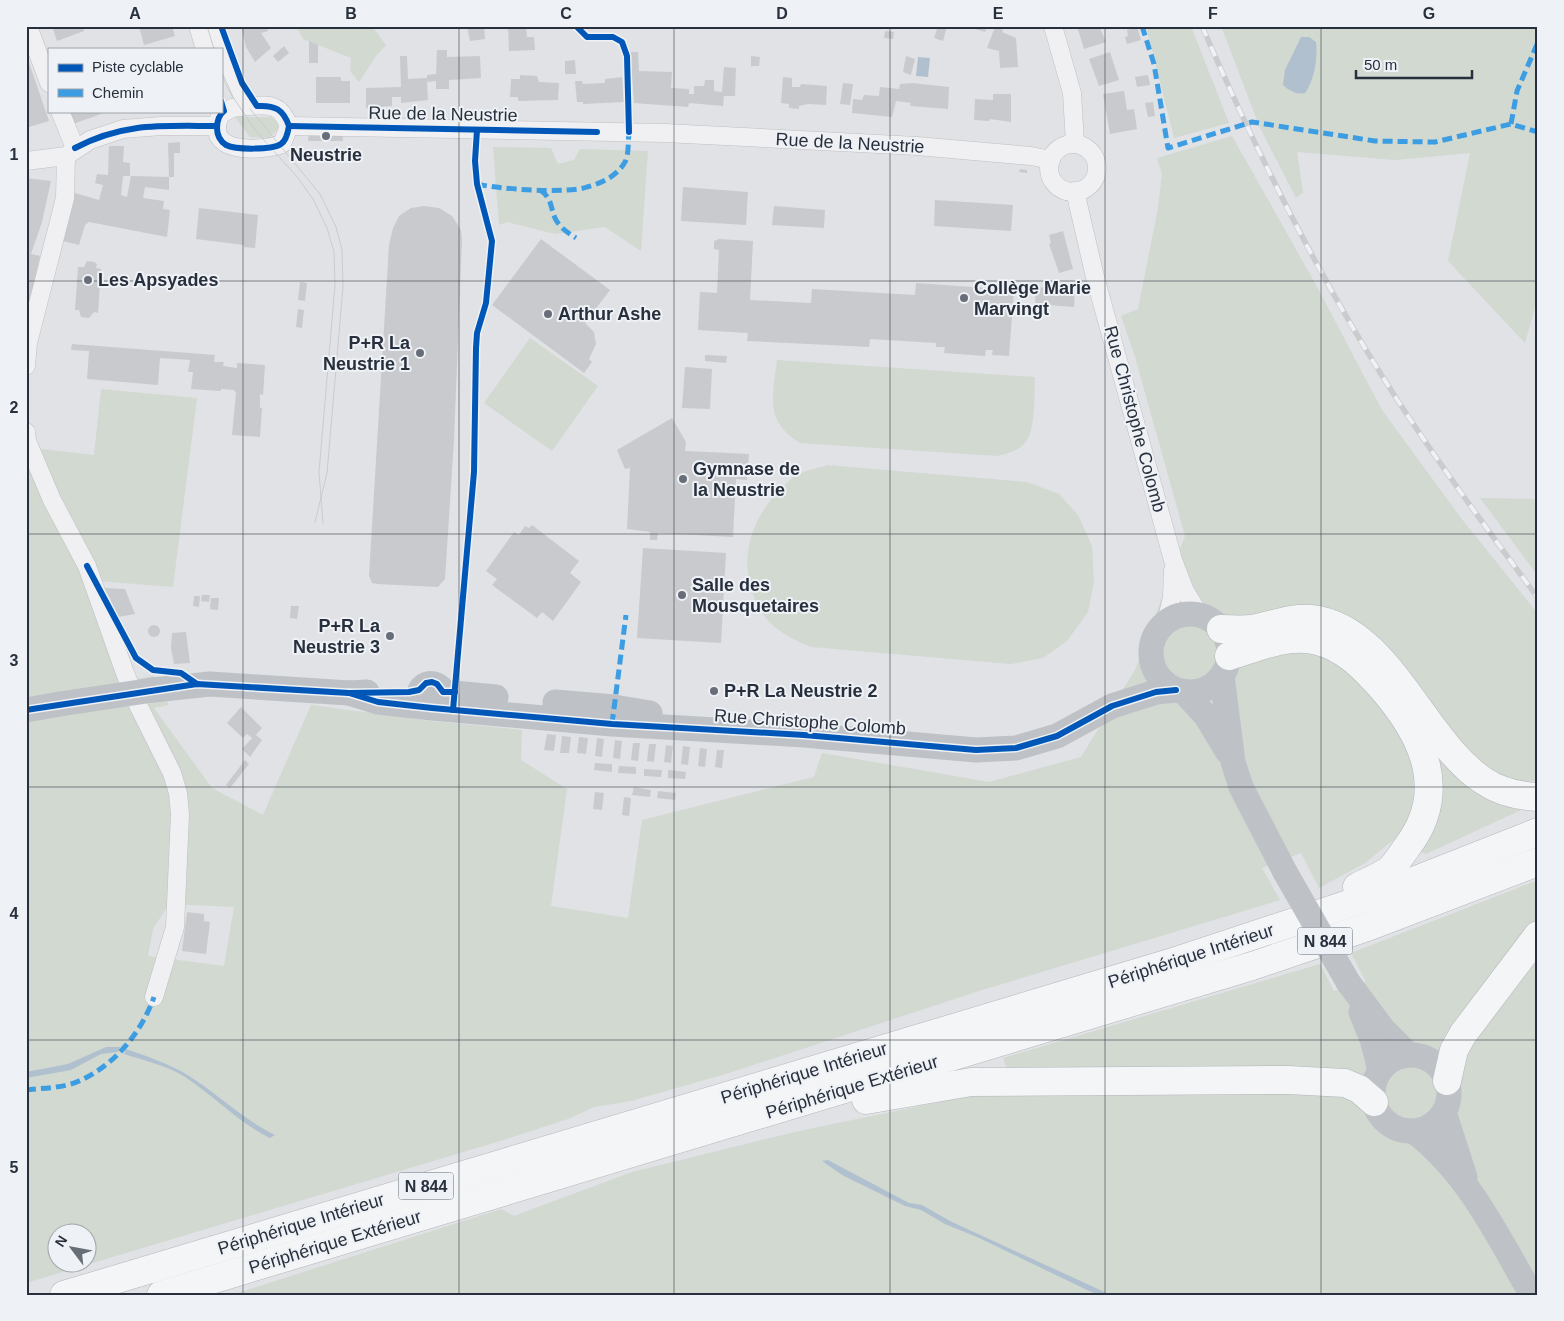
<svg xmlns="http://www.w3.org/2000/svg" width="1564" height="1321" viewBox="0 0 1564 1321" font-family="Helvetica,sans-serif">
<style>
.green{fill:#d1d9d1;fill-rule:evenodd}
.water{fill:#b0c0cf}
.building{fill:#c9cacd}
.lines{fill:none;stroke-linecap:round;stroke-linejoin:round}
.street-casing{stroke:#bec0c3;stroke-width:19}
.highway-casing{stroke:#b3b5ba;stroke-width:29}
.street{stroke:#f0f0f2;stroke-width:18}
.secondary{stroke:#bec1c5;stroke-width:25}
.highway{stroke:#f4f5f6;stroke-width:28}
.tram{stroke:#c9cbcd;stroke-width:1}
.rail-casing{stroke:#c9cbcd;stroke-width:5.5}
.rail{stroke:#eef1f5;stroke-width:4;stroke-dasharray:11;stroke-linecap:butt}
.secondary-bridge{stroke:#bec1c5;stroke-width:25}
.quiet{stroke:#3d9de3;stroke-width:5;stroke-dasharray:10 5;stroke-linecap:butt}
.cycleway-casing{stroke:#eef1f5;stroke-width:9}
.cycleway{stroke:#0057b8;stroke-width:6}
.grid{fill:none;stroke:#28303d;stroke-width:1;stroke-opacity:0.55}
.poi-dot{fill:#686e78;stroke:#eef1f5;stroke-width:2}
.labels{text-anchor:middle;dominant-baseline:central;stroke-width:4;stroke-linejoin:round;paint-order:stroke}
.shield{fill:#eef1f5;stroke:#636a74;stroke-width:1}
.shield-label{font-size:16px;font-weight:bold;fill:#28303d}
.street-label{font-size:18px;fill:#28303d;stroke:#eef1f5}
.poi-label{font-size:18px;font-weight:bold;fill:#28303d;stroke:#eef1f5;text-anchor:start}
.neatline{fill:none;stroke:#28303d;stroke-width:2}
.grid-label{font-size:16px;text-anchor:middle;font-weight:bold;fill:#28303d}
</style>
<rect width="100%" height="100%" fill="#e0e2e5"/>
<g class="green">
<path d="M296,26h76l14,19 -10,11 -17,26 -9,-11 1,-13 -48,-19z"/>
<path d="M1146,26h45l38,97 -55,15z"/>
<path d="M1221,26h317v271l-13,46 -77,-82 22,-108 -75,7 -98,-8 6,41 -7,5 -36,-70z"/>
<path d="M235,117h37l6,6v6l-9,9 -19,-1z"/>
<path d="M1232,136l83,147 67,127 79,108 77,96v167l-11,1 -6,28 -95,44 -34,-13 -27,22 -46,25 -18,-35 -39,15 18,32 -298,90 -253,83 -98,28 -37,6 -26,12 -55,18 -487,146v-836l68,8 7,-66 96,9 -24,189 -88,-7 36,102 32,-6 16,29 -15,3 58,80 51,27 48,-110 120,16 91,9 -1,30 46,29 -16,117 77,12 14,-98 172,-43 8,-24 167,29 92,-25 54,-87 50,-134 -50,-179 -14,-41 17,-7 20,-101 4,-34 -5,-16zM169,904l65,3 -10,59 -76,-10 5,-27zM58,1234h30v30h-30z"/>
<path d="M493,147l58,1 7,16 16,-4 6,-11 68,2 -7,100 -36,-24 -50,7 -48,-12 -8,3z"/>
<path d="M530,338l68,48 -46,65 -68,-48z"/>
<path d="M777,360l258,17c-1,17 1,53 -10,66 -7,8 -19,11 -28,13l-197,-13c-36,-22 -27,-46 -23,-83z"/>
<path d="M827,465l200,17 32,12 19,21 14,31 2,35 -6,31 -21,29 -24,17 -32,6 -200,-17c-18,-8 -37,-16 -49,-34 -26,-43 -16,-90 19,-124 4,-4 9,-10 14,-13 9,-6 22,-7 32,-11z"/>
<path d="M1480,498l58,1v77z"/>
<path d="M1538,880v415h-1307l270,-86 13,7 118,-44 167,-41 170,-35 38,-27 -4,-11 317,-94 14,27 32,-9 -15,-29z"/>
</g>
<g class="water">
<path d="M1301,37h8l7,5c2,16 -2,39 -11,51 -9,2 -15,-2 -22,-8l2,-15z"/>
<path d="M918,57l12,1 -2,19 -12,-1z"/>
<path d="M106,1047h14l-2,5 -17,2 -30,16 -45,8v-6l42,-8z"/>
<path d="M126,1049c20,7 41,14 60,25 31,19 56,45 89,61l-5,3c-31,-15 -56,-42 -85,-61 -19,-12 -40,-16 -61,-23z"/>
<path d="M828,1160l81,43 13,2 30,17 159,73h-12l-10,-4 -112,-54 -32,-13 -24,-14 -16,-4 -63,-31 -20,-14z"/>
</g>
<g class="building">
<path d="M52,26h31l1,5 -27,10z"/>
<path d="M139,26h33l3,10 -31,9z"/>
<path d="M241,26h26l1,5 -7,2 10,15 -16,14 -9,-15z"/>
<path d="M467,26h17l1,13 -15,2z"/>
<path d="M508,26h18l1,11h7l1,13 -26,1z"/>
<path d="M938,26h9l-4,15 -9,-3z"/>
<path d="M976,26h11l-2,6 -10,-3z"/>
<path d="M1077,26h22l7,16 -22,7z"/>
<path d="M995,27l8,3 -1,2 14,6 2,29 -18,1 -1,-17 -12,-3z"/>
<path d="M1137,27l4,13 -14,4 -2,-7 3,-1 -1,-6z"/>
<path d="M885,31l9,1 -1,7 -9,-1z"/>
<path d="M309,41l9,4v18h-9z"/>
<path d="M284,46l5,7 -11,9 -5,-6z"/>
<path d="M437,50h10v7l33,-1 1,22 -32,2v9h-13v-8l-9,1 1,18 -27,3v-6h-9v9l-26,2v-20l35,-1 -1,-31h7l1,23 19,-1v-3l9,-1z"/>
<path d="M630,52h8l1,19 33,1 -1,16 18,1v5h5v-8h10l1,-6h9v11l8,1 2,-25 12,1 -1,28h-11l-1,10 -34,-3 -1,4 -54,-4z"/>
<path d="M1110,52l9,28 -20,6 -10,-27z"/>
<path d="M26,54l23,67 -23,7z"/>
<path d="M751,56l9,1 -1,9h-8z"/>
<path d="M906,56l9,3 -4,16 -8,-3z"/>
<path d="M575,60l1,14h-11v-13z"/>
<path d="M520,75l17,1 2,6 20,1 -1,17 -40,1v-4h-8l1,-18h9z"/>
<path d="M1148,75l2,10 -13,2 -2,-10z"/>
<path d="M316,77h25v4h9v22h-34z"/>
<path d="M622,77l2,25 -41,2v-2h-6l-2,-21h7l1,3 22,-1v-4z"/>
<path d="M783,77l9,1v9h8l1,-3 26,2 -1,19 -18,-1 -9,2v3l-10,-1v-4l-8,-1z"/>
<path d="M843,83l10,1 -3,21 -10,-1z"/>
<path d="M912,83l37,4 -1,22 -38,-3 1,-3 -15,-2 -4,16 -40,-4 1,-14 9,1 2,-5 15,1 1,-9 19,2 1,-5z"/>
<path d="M1124,91l3,19 7,-1 3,20 -27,5 -7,-40z"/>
<path d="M993,94h18v28l-21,-3 -1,2 -15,-1 1,-21 18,1z"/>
<path d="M1153,102l2,14 -7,1 -3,-14z"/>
<path d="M69,111h31l1,3 -28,10z"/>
<path d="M309,130l33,1 1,10h-35z"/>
<path d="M180,142v11h-6v24h-5l-1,-34z"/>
<path d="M109,146h15l-1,16 7,1v13h-7l-2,19 6,2 4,-21 38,1v13l-24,-3 -2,11 21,3 -1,8 7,1 -3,27 -78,-15 -4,3 -6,20 -16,-4 12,-48 24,7 4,-15 -8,-2 2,-9 11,1z"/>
<path d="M1020,169l7,1v3l-8,-1z"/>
<path d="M26,178l25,3 -9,41 -11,32 9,2 -12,56z"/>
<path d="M683,187l65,5 -2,33 -65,-4z"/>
<path d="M935,200l78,5 -2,26 -77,-5z"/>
<path d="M424,206l15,2 13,8 9,14 1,10 -8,200 -9,139 -7,8 -61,-3 -5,-1 -3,-7 20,-331 4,-17 6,-12 12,-8z"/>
<path d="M774,206l51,4 -1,18 -52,-3z"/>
<path d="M199,208l59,7 -3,33 -11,-1v-2l-48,-6z"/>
<path d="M1063,231l10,38 -14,4 -10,-29 2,-1 -2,-8z"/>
<path d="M541,239l69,51 -25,33 9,9 2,12 -7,15 3,3 -8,11 -92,-68z"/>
<path d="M719,239l34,2 -3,59 61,3 1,-14 103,6 1,-12 98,7 -5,66 -17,-1 1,-5h-7l-1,6 -41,-3 1,-6h-9v-4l-66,-4 -1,8 -60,-3 -62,-3 1,-8 -50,-3 2,-38 17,1 2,-43 -5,-1v-8z"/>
<path d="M87,261l7,1 3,2 -1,4 5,1 -3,44 -4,-1 -5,6 -8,-1 -2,-7h-4l3,-43h6z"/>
<path d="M300,282l7,1 -2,18 -7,-1z"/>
<path d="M1081,282l4,6 -3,2 -4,-6z"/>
<path d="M1036,287l39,3 -1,17 -39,-3z"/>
<path d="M298,309l6,1 -2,18 -6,-1z"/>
<path d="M72,344l143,11 -1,7h10l-1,4 14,2v-5l28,2 -2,30 -3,-1v14h2l-2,29 -28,-2 4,-42 -2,-3 -13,-1v2l-30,-2 2,-17h-5l2,-12 -30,-2 -2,27 -71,-6 2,-28 -18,-1z"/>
<path d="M705,355l22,1 -1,7 -21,-2z"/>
<path d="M685,367l27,2 -2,40 -28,-1z"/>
<path d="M672,418l14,24 -1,9 64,3 -2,26 -11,-1 -3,58 -75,-4 -1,7h-7v-8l-23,-3 3,-61 -5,1 -8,-19z"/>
<path d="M532,525l47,36 -9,12 11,9 -28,39 -11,-9 -5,6 -45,-33 5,-6 -11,-8 28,-39 5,3 6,-9 4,2z"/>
<path d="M643,548l83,5 -5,90 -84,-5z"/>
<path d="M105,588l20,1 10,25 -17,3z"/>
<path d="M202,595h8l-1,7 -8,-1z"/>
<path d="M194,596h6l-1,11 -6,-1z"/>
<path d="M211,598h8l-1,12 -8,-1z"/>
<path d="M291,606h8l-2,13 -7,-1z"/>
<circle cx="154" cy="631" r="6"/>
<path d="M186,632l4,31 -16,1 -3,-16 1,-15z"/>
<path d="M241,707l21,21 -6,7 6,5 -12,17 -8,-8 10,-11 -5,-4 -4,4 -16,-15z"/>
<path d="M547,734l9,1 -2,16 -10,-1z"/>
<path d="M562,736l9,1 -2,16h-9z"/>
<path d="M579,737l9,1 -2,16 -9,-1z"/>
<path d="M597,738l7,1 -2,18 -7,-1z"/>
<path d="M615,740l7,1 -2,18 -7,-1z"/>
<path d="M633,743h7l-2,18 -7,-1z"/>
<path d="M649,744h7l-2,18 -7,-1z"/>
<path d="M666,745l7,1 -2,17 -7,-1z"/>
<path d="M683,746l7,1 -2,18 -7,-1z"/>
<path d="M700,748l7,1 -2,18 -7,-1z"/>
<path d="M717,750h7l-2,18 -7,-1z"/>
<path d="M245,760l4,4 -19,24 -4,-3z"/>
<path d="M595,763l17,1v8l-18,-2z"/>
<path d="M619,766l17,1v7l-18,-1z"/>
<path d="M644,769l18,1 -1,7 -17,-1z"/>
<path d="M668,770l18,2 -1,7 -17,-1z"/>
<path d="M634,787l17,3 -1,7 -18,-2z"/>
<path d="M658,791l18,2 -1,7 -18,-2z"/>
<path d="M595,792l9,1 -2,17 -9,-1z"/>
<path d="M624,797l7,1 -2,18 -7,-1z"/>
<path d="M187,912l17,2v7l6,1 -4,32 -24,-3z"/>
</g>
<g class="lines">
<defs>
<g id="street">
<path d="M28,26l21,57"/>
<path d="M198,26l7,23"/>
<path d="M215,26l19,54 14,26"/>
<path d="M1053,26l19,67 3,51"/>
<path d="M248,106c22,-1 32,-3 41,20l-7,18c-22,8 -81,10 -61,-30l11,-6z"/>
<path d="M60,111l15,37"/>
<path d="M289,126l376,7 252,13 114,10 20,4"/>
<circle cx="1073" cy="168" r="24"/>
<path d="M26,161l40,-5 24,-16 33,-11 38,-3h56"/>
<path d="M1075,191l20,86 78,283 12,31 15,25"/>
<path d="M26,366l2,-23 37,-145 1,-42"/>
<path d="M26,432l1,9 25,59 35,66 38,107 14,34 33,66 6,20 2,21 -5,113 -21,70"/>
<path d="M1166,623l6,-26 1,-27"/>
</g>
<g id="highway">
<path d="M1221,629c10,0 21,1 30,0 21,-3 39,-12 60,-10 78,8 112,123 173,162 16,11 35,15 54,16"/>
<path d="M1229,656c28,-8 59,-23 89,-15 26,6 46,27 63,46 42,48 69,104 26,160 -6,8 -12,19 -19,24 -9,6 -21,11 -31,16"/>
<path d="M1447,1081l7,-31 9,-16 75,-99"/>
<path d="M866,1100l105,-18 317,-2 57,3 14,6 15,13"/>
<path d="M64,1295l1106,-332 218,-72 150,-59"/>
<path d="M161,1295l1091,-329 118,-40 168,-64"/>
</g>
</defs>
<use href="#street" class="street-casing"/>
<use href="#highway" class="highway-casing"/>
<use href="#street" class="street"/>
<g class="secondary">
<circle cx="1190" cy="653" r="39"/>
<path d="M1222,676l11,86 8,25 44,85"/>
<path d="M153,690l57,-6 139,9 18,-1"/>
<path d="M443,692l53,5"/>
<path d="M1184,692l22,24 21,35"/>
<path d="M349,693l29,9 54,6 180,16 192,11 172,15 40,-2 41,-12 55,-30 44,-14 20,-2"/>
<path d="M555,702l59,5 36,6"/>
<path d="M427,707l-9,-10c2,-13 13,-18 23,-9l1,9 -4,7"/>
<path d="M26,710l34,-6"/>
<path d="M1348,982l35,47 25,25"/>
<path d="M1361,1012l11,27 8,31"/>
<circle cx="1411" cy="1093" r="38"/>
<path d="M1444,1112l21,65"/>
<path d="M1413,1131c55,41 85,106 119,164"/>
</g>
<use href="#highway" class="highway"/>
<g class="tram">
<path d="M207,26l7,23"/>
<path d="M221,70l12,27 22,33 43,48 15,21 14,29 7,24 1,33 -16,187 4,51"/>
<path d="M250,109l70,85 16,33 6,23 1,37 -16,186 -12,49"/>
</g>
<defs>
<path id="rail" d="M1202,26c56,130 119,256 196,375 44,67 92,132 140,197"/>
</defs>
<use href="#rail" class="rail-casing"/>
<use href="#rail" class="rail"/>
<g class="secondary-bridge">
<path d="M60,704l93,-14"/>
<path d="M1285,872l63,110"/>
</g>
<g class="quiet">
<path d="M341,26h2"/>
<path d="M1142,26l12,38 14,84 84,-26 123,19 60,1 76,-18 27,8"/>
<path d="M1511,124l6,-33 21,-49"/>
<path d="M477,184c20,5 91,10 110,3 15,-4 30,-11 38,-25 4,-7 3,-22 4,-30"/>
<path d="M540,190c12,8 10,16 15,28 4,9 13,15 21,20"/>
<path d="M612,724l14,-109"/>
<path d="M26,1090c17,-2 38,-2 53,-9 36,-16 62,-48 75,-84"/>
</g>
<defs>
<g id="cycleway">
<path d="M221,26l21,57 15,23c18,-1 26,3 32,20 -1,6 -3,15 -8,18 -9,6 -45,6 -55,1 -6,-4 -9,-10 -9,-17 0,-7 2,-13 7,-17l-3,-10"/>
<path d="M576,26l11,11h26l9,5 5,14 2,76"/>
<path d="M289,126l308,6"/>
<path d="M75,148c49,-26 88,-22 142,-22"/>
<path d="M87,566l49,92 17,12 28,3 16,11"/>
<path d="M349,693l29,9 54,6 180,16 192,11 172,15 40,-2 41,-12 55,-30 44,-14 20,-2"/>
<path d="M26,710l171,-26 152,9 60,-1 10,-2 7,-7 6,-1 5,2 6,8h12"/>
<path d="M453,710l21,-238 2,-124 1,-15 9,-30 6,-62 -15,-57 -2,-23 2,-31"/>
</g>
</defs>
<use href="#cycleway" class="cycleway-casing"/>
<use href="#cycleway" class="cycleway"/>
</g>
<path class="grid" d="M243,26v1269M459,26v1269M674,26v1269M890,26v1269M1105,26v1269M1321,26v1269M26,281h1512M26,534h1512M26,787h1512M26,1040h1512"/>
<g class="poi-dot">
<circle cx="326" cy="136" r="5"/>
<circle cx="88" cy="280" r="5"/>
<circle cx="964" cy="298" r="5"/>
<circle cx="548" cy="314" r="5"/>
<circle cx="420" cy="353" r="5"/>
<circle cx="683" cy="479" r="5"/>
<circle cx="682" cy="595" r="5"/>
<circle cx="390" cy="636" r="5"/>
<circle cx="714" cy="691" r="5"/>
</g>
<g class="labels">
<g class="shield">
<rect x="1297.5" y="927.5" width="55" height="27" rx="4"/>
<rect x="398.5" y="1172.5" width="55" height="27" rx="4"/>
</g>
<g class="shield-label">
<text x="1325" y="941">N 844</text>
<text x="426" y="1186">N 844</text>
</g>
<g class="street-label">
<text transform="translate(443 114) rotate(1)">Rue de la Neustrie</text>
<text transform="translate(850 143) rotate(3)">Rue de la Neustrie</text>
<text transform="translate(1135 419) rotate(75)">Rue Christophe Colomb</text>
<text transform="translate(810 722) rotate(4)">Rue Christophe Colomb</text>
<text transform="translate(1191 956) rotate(-18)">Périphérique Intérieur</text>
<text transform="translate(804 1073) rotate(-17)">Périphérique Intérieur</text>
<text transform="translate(852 1087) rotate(-17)">Périphérique Extérieur</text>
<text transform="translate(301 1224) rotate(-17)">Périphérique Intérieur</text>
<text transform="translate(335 1242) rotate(-17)">Périphérique Extérieur</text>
</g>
<g class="poi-label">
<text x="326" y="155" text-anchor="middle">Neustrie</text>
<text x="98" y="280">Les Apsyades</text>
<text x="974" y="288">Collège Marie<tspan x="974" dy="21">Marvingt</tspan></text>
<text x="558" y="314">Arthur Ashe</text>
<text x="410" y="343" text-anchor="end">P+R La<tspan x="410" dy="21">Neustrie 1</tspan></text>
<text x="693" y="469">Gymnase de<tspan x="693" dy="21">la Neustrie</tspan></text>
<text x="692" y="585">Salle des<tspan x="692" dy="21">Mousquetaires</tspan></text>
<text x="380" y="626" text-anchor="end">P+R La<tspan x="380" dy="21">Neustrie 3</tspan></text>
<text x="724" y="691">P+R La Neustrie 2</text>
</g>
</g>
<rect width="1564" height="1321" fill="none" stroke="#eef1f5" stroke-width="55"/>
<rect x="48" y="48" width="175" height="65" fill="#eef1f5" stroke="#9fa4ab"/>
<rect x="58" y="64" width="25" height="8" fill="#0057b8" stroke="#9fa4ab"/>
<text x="92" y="72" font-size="15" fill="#28303d">Piste cyclable</text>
<rect x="58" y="89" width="25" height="8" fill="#3d9de3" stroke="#9fa4ab"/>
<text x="92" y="98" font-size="15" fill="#28303d">Chemin</text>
<g transform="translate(72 1248) rotate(302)"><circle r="24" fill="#eef1f5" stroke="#9fa4ab"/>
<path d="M0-4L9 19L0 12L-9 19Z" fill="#686e78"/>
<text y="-8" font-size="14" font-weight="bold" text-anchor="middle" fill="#28303d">N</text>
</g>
<path d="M1356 70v8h116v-8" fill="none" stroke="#28303d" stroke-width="2.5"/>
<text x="1364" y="70" font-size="15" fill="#28303d" stroke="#eef1f5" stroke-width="4" paint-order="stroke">50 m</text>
<rect x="28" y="28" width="1508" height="1266" class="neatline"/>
<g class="grid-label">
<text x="135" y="19">A</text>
<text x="351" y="19">B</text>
<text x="566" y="19">C</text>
<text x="782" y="19">D</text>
<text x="998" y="19">E</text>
<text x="1213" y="19">F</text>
<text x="1429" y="19">G</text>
<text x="14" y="160">1</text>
<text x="14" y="413">2</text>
<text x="14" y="666">3</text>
<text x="14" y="919">4</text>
<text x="14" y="1173">5</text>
</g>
</svg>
